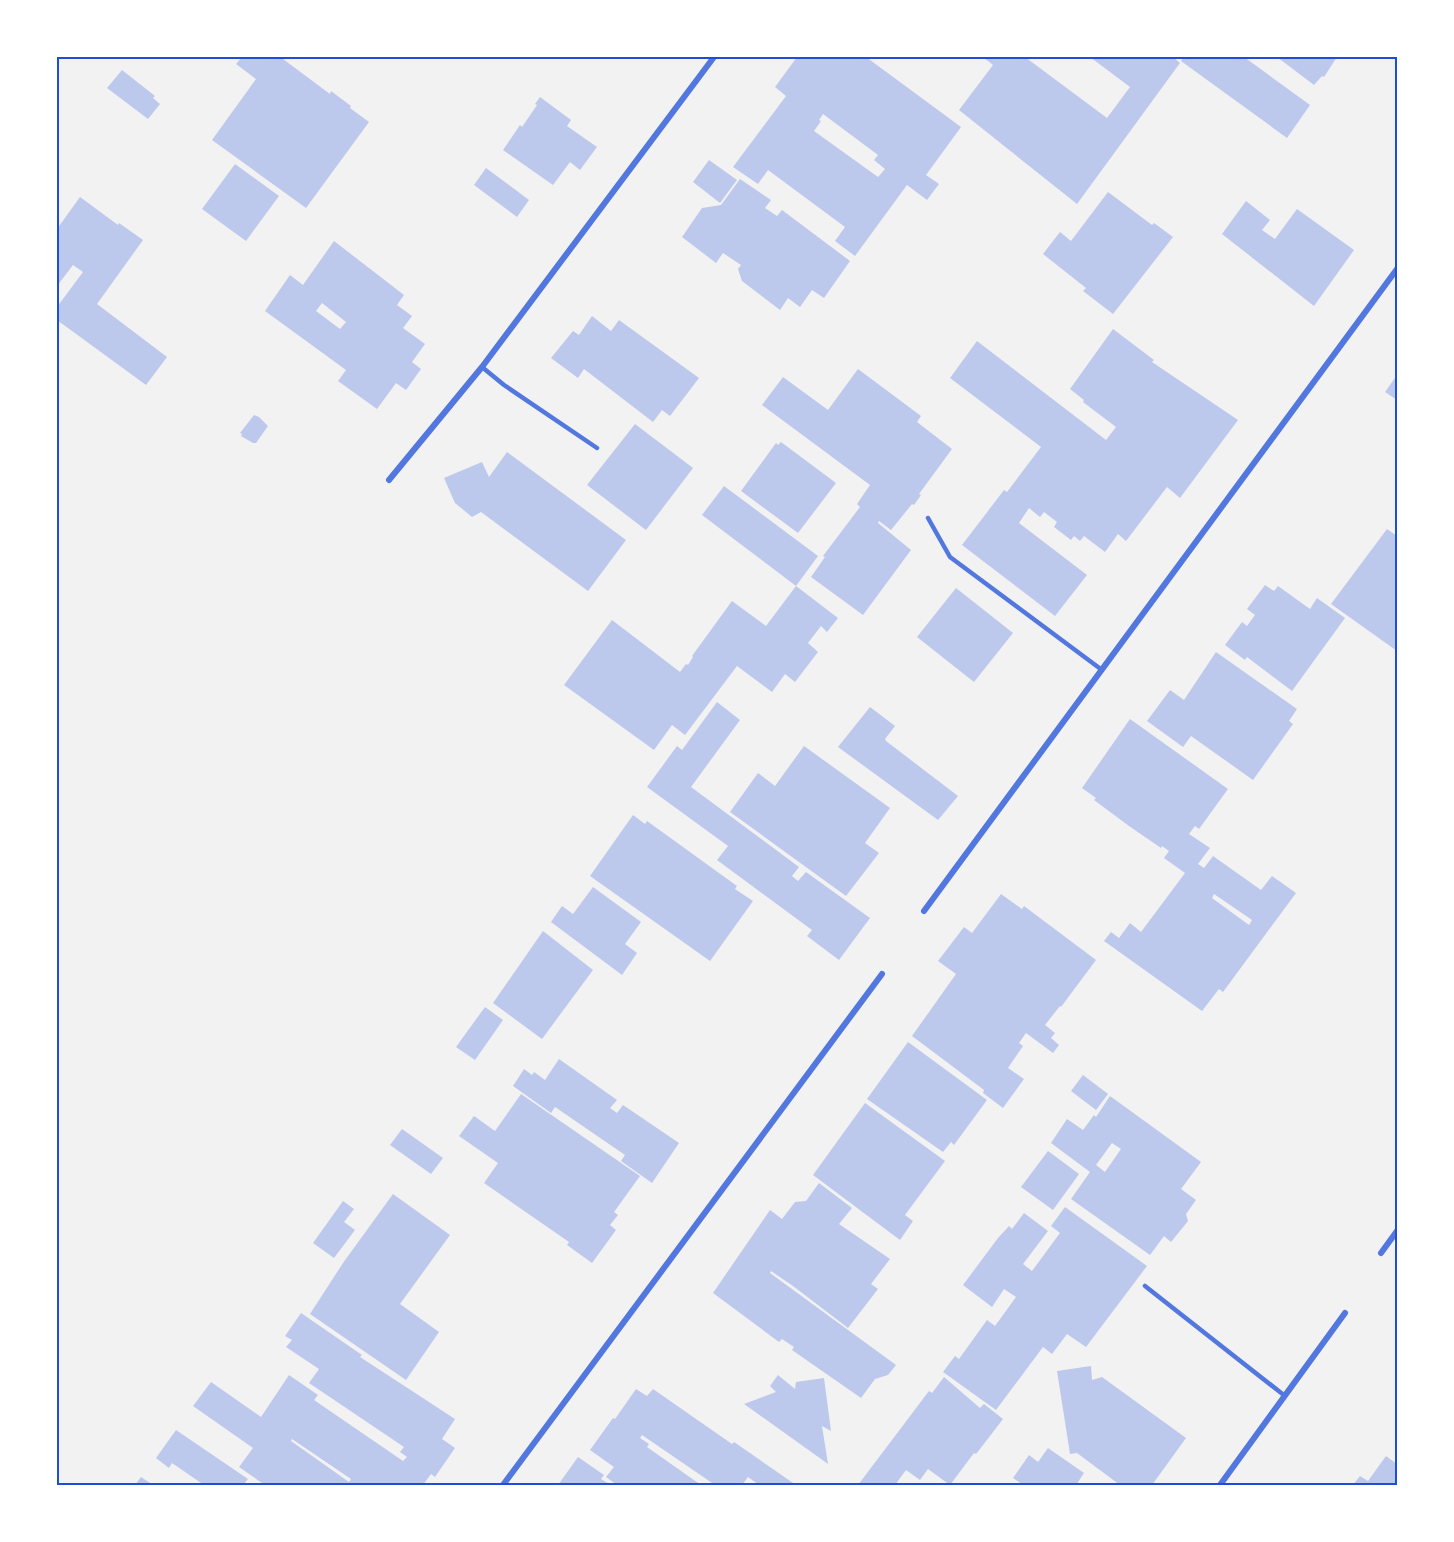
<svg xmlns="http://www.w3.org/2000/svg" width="1454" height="1542" viewBox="0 0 1454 1542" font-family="Quicksand,sans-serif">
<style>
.building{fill:#bdc9ec;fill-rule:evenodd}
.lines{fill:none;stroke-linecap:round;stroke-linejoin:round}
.service{stroke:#5277de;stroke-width:4.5}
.minor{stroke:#5277de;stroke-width:6}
.neatline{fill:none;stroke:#1d4ed8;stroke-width:2}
</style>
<rect width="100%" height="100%" fill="#f2f2f2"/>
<g class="building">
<path d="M242,57h43l-2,2 47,35 1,-3 20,15 -1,2 19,14 -63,86 -94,-68 44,-61 -20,-15z"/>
<path d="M797,57h69l95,70 -35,48 13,9 -12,16 -20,-15 -52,71 -20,-15 10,-14 -77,-57 -10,14 -25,-17 53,-71 -11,-9zM823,114l55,41 -4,5 11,9 -7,8 -64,-46 7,-10 -2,-1z"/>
<path d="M983,57h42l82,61 23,-31 -40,-30h83l7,6 -103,141 -118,-94 34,-45z"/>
<path d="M1184,57h60l66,48 -23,33 -106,-77z"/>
<path d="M1277,57h60l-13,20 -2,-1 -8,9z"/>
<path d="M122,70l33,26 -2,2 7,6 -12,15 -41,-31z"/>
<path d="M540,97l31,23 -4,6 30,21 -17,23 -10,-8 -17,23 -50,-35 17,-25 2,2 15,-22 -2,-1z"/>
<path d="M709,160l28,20 -17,23 -27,-21z"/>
<path d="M235,164l44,32 -33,45 -44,-32z"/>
<path d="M486,168l43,32 -12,17 -43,-32z"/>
<path d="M740,179l31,21 -6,8 12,8 5,-6 68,51 -26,37 -12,-8 -12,17 -12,-9 -8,12 -38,-29 -4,-12 3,-4 -18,-12 -7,10 -34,-26 20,-29 19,-3z"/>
<path d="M1108,192l44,33 2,-2 19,14 -60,77 -30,-23 3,-3 -43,-34 17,-22 11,9z"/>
<path d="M80,197l38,28 1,-2 24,17 -46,64 70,53 -21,28 -89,-65v-13l26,-35 -10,-7 -16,21v-57z"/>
<path d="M1246,201l24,19 -8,10 13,9 22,-30 57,41 -40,56 -92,-72z"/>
<path d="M334,241l70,54 -7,10 15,11 -9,12 22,16 -13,18 9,7 -15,21 -10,-7 -19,26 -39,-28 8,-11 -81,-59 25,-36 13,10zM322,303l24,19 -6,7 -24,-18z"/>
<path d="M592,316l19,15 8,-11 80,58 -29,38 -8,-6 -9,12 -69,-53 -6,9 -27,-20 22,-27 6,4z"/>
<path d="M1113,329l41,31 -2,2 86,58 -58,78 -13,-11 -41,54 -8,-7 -13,18 -21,-16 -4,5 -6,-5 -3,4 -17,-13 3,-5 -13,-10 -4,5 -11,-9 -10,15 68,52 -32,41 -93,-71 42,-55 3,2 34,-45 -91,-69 27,-37 129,99 10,-13 -33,-25 1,-2 -14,-11z"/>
<path d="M858,369l63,47 -4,6 35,27 -33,45 2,1 -7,10 -2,-1 -21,26 -12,-9 -1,2 33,27 -48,65 -52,-38 14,-20 -2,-1 37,-49 -3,-3 13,-19 -108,-80 21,-28 45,33z"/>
<path d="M1397,375v25l-12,-8z"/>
<path d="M254,415l5,2 9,9 -12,17h-3l-12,-7 1,-2 -2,-1z"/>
<path d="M635,424l58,44 -47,62 -59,-45z"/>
<path d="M781,442l55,41 -38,50 -57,-42 35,-48 2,2z"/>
<path d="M507,452l119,88 -38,51 -107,-79 -9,5 -17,-14 -11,-25 38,-16 7,15z"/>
<path d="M724,486l94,70 -22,30 -94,-71z"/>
<path d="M1387,529l10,7v115l-66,-47z"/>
<path d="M1265,585l9,6 4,-5 32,23 7,-11 28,20 -53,73 -45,-34 -2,3 -20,-15 17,-23 5,4 8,-11 -8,-6z"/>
<path d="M796,586l42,32 -11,14 -6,-6 -13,17 10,9 -23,30 -10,-8 -13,18 -35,-26 -52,69 -13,-10 -18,25 -90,-65 48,-65 68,52 6,-8 2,1 5,-8 -1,-1 40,-55 34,25z"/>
<path d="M956,588l57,45 -39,49 -57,-45z"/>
<path d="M1216,652l81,57 -8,12 4,3 -40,56 -62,-44 -8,11 -36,-26 23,-31 14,10z"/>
<path d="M717,702l23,18 -49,67 108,80 -7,9 6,5 8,-9 64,46 -31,42 -32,-24 5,-6 -95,-70 11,-14 -81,-59 30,-41 5,4z"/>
<path d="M870,707l25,19 -10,13 1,2 72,55 -20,24 -100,-73z"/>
<path d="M1130,719l98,70 -29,40 -4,-3 -6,8 21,14 -12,16 6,4 9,-12 48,34 11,-14 24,17 -73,99 -4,-3 -17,22 -98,-70 7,-9 8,6 11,-15 11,9 44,-59 -21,-15 5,-7 -7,-5 -1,2 -32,-22 -35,-26 2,-2 -14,-10zM1214,894l38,26 -3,5 -37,-27z"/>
<path d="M804,746l86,62 -25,35 14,10 -33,43 -116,-84 28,-39 17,13z"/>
<path d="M633,815l12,9 2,-3 90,65 -2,3 18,12 -43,60 -120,-85z"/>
<path d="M593,887l48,35 -16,22 12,9 -15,22 -71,-53 11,-16 11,8z"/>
<path d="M1001,894l21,15 2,-3 72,54 -35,47 -1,-1 -15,19 10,8 -4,5 8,7 -6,8 -27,-20 -7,10 4,3 -15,22 16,11 -21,29 -20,-15 1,-3 -72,-54 44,-62 -18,-13 26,-34 8,6z"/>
<path d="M543,931l50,39 -51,69 -49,-36z"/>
<path d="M485,1007l18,13 -28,40 -19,-13z"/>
<path d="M908,1042l79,58 -33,45 -3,-3 -8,10 -76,-53z"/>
<path d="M559,1059l58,41 -7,8 7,5 6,-8 56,38 -27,40 -31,-22 4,-6 -70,-48 -4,6 -38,-27 11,-17 8,6 2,-3 11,8z"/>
<path d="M1083,1075l25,19 -12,16 -25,-19z"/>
<path d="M521,1094l119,82 -26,36 4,3 -8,10 6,5 -24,33 -25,-18 2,-3 -85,-59 14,-20 -39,-27 15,-20 21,15z"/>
<path d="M1110,1096l91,66 -20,27 15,11 -10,14 2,7 -17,21 -7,-6 -14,19 -79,-56 19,-27 -39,-29 16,-24 16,11 11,-15 2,2zM1112,1143l9,6 -16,23 -9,-7z"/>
<path d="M865,1103l80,58 -40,54 8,6 -13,19 -87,-65z"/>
<path d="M402,1129l41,29 -12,16 -41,-29z"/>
<path d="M1048,1151l31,23 -26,36 -32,-23z"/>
<path d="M819,1183l33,25 -13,16 51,35 -19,25 7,5 -30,39 -55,-42 -22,-15 -1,2 126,92 -8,10 -13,4 -14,19 -69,-48 2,-3 -12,-8 -3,3 -66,-49 57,-83 12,9 13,-17 11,-1z"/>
<path d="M393,1194l57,41 -50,69 39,28 -33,48 -96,-66 33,-51z"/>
<path d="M343,1201l11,8 -10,13 11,8 -21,28 -21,-15z"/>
<path d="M1065,1207l82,59 -61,81 -19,-13 -15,20 -9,-7 -47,63 -53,-38 12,-16 4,3 28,-39 8,6 21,-29 -12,-8 -12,18 -29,-22 35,-47 11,-12 3,3 12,-16 24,18 -25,33 9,7 28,-38 -9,-7z"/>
<path d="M301,1313l61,42 -2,2 95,62 -13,20 13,9 -20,29 -4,-3 -8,11h-158l-26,-18 14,-19 -60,-42 18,-24 50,35 28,-42 29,20 -4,5 89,61 4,-4 -7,-5 4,-5 -95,-64 10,-14 -33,-22 6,-7 -7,-4zM292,1439l59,40 -2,3 -58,-41z"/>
<path d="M1091,1366l1,14 10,-3 84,61 -34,47h-32l-43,-32 -7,1 -13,-83z"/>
<path d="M778,1375l17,14 1,-7 28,-4 7,53 -9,-5 6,38 -84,-60 32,-12 -6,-6z"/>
<path d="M944,1377l36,31 4,-4 19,15 -23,30 -4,5 -2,-1 -24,32 -22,-16 -8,11 -14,-10 -11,15h-37l71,-94 3,2z"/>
<path d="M636,1389l11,7 6,-7 79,55 2,-2 62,43h-37l-11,-8 -6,8h-27l-73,-50 -2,3 9,6 -2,3 54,38h-84l-11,-8 8,-10 -24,-17 23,-32 2,1z"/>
<path d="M176,1430l72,49 -5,6h-39l-32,-22 -3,5 -13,-10z"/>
<path d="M1048,1448l36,25 -8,12h-53l-10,-7 16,-23 9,7z"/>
<path d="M1386,1456l11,8v21h-44l7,-9 8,5z"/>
<path d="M578,1457l26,18 -3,4 10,6h-53z"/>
<path d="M141,1477l12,8h-18z"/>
</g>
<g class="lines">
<g class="service">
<path d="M482,367l22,18 93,63"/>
<path d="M928,518l22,39 152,113"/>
<path d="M1145,1286l140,110"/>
</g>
<g class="minor">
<path d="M389,480l93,-113 232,-310"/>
<path d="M924,911l473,-642"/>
<path d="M1381,1253l16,-22"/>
<path d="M503,1485l379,-511"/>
<path d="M1220,1485l125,-172"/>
</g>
</g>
<rect width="1454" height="1542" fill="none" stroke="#ffffff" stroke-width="117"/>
<rect x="58" y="58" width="1338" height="1426" class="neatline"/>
</svg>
